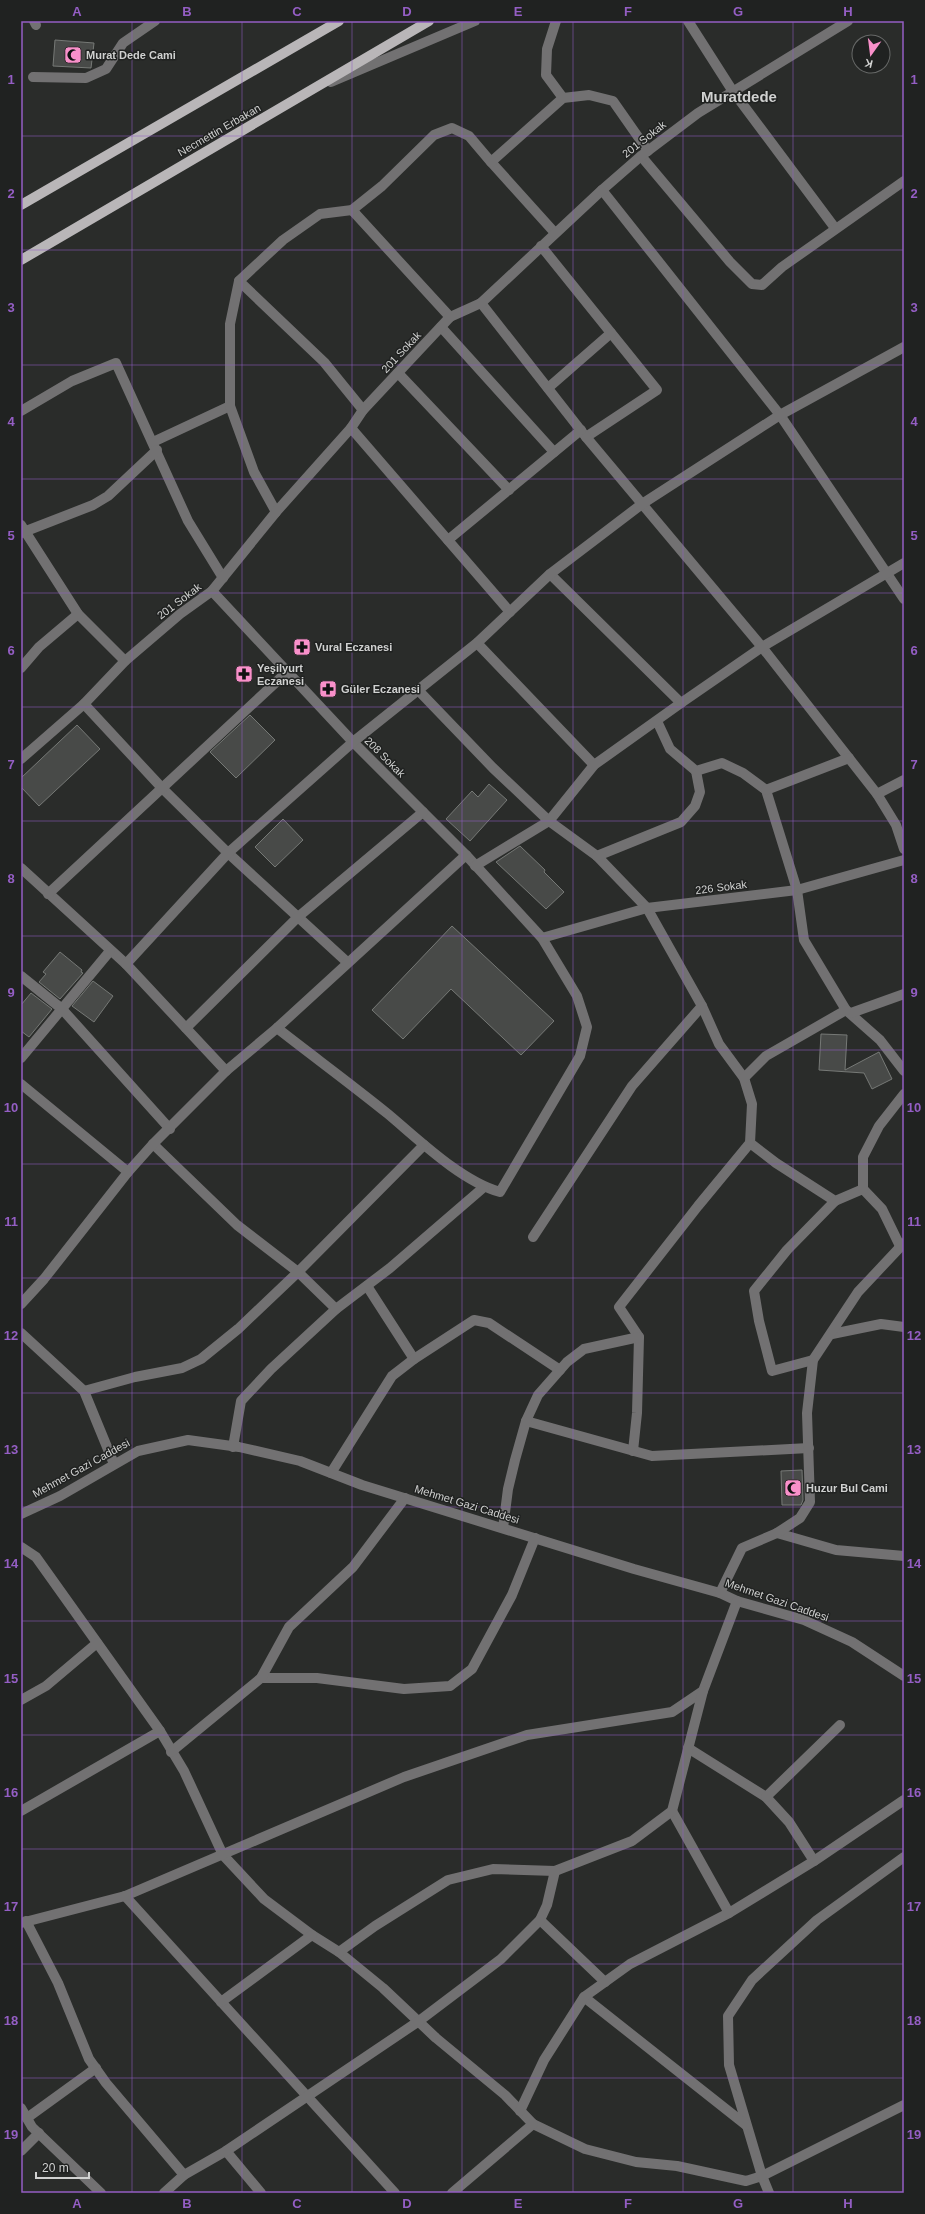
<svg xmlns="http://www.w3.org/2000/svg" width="925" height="2214" viewBox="0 0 925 2214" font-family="Arial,sans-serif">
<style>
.building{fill:#484a48;stroke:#767976}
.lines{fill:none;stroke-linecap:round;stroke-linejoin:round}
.minor{stroke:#727172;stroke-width:10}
.major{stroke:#b9b6b8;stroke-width:10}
.grid{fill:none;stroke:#945ec4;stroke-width:1;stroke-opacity:0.55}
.labels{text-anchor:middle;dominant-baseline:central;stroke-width:3;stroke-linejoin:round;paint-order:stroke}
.poi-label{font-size:11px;font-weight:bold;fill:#d0d1d0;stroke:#202221;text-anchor:start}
.street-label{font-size:11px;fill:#d0d1d0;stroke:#202221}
.district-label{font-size:15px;font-weight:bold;fill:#d0d1d0;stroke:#202221}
.neatline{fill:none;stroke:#945ec4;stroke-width:1.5}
.grid-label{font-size:13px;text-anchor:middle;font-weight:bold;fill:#945ec4}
</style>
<rect width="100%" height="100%" fill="#2a2c2a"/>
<g class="building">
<path d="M55,40l39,3 -3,25 -38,-2z"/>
<path d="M250,715l25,25 -39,38 -26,-26z"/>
<path d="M77,725l23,24 -61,57 -18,-19v-9z"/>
<path d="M489,784l18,16 -37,41 -24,-22 26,-28 6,6z"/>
<path d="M283,819l20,21 -28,27 -20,-20z"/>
<path d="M520,846l25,24 -1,2 20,20 -18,17 -50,-47z"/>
<path d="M452,926l102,95 -33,34 -70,-66 -48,50 -31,-29z"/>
<path d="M60,952l22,18 -1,2 2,1 -23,26 -21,-17 7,-8 -3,-2z"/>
<path d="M93,981l20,15 -19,26 -22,-16z"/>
<path d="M31,993l21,16 -23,28 -8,-6v-26z"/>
<path d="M821,1034l26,1 -2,35 34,-18 13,27 -20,10 -8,-16 -45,-3z"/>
<path d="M802,1470l1,30 -2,5h-19l-1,-34z"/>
</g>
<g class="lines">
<g class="minor">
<path d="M34,21l2,4"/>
<path d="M556,21l-9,28 -1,26 17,23"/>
<path d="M688,21l44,69 103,138"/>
<path d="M33,77l53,1 20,-9 17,-26 32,-22"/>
<path d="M331,82l144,-61"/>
<path d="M641,156l89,106 22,22 10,1 20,-18 122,-86"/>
<path d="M491,162l64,71"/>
<path d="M602,190l178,225 124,184"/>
<path d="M352,210l98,107"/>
<path d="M541,246l116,144 -71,47"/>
<path d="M239,281l85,81 39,48"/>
<path d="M481,303l105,134 176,210 115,147 19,31 8,24"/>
<path d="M441,327l113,125"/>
<path d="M398,373l111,117"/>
<path d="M548,388l63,-55"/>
<path d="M21,411l51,-30 44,-18 72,158 35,57"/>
<path d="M351,428l159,184"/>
<path d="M153,442l77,-36"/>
<path d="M276,512l-22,-40 -24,-66v-82l9,-43 44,-41 37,-26 32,-4 30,-24 52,-51 18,-7 17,8 22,26 72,-64 26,-3 24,6 35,50"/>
<path d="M21,525l57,89 47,47"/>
<path d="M21,533l72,-28 15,-9 49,-46"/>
<path d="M448,540l133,-110"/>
<path d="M550,574l131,129"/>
<path d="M212,591l141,151 113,113 76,83 35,58 10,31 -7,29 -80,136c-39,-11 -81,-52 -112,-78 -37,-30 -74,-57 -111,-86"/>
<path d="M477,643l117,122"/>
<path d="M21,668l18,-21 39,-33"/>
<path d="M418,690l75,78 56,53 48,35 50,52 55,98 17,38 25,34 8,26 -2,39 26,20 59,38 28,-12 19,20 18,37"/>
<path d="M84,704l78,84 66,65 119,109"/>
<path d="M657,721l13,28 26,22 26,-8 21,10 23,17 31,100 7,50 42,70 34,30 24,31"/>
<path d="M21,759l63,-55 41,-43 55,-47 32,-23 64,-79 75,-84 12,-18 87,-93 31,-14 121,-113 39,-34 57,-43 150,-92"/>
<path d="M766,790l83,-32"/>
<path d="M877,794l27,-14"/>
<path d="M597,856l84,-34 14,-16 5,-14 -4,-21"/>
<path d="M475,866l74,-45 45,-56 87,-62 81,-56 142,-84"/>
<path d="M21,868l105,96 100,107"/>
<path d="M48,894l239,-222"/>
<path d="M542,938l105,-30 150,-18 107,-30"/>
<path d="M126,964l102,-111 125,-111 124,-99 73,-69 92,-70 138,-89 124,-68"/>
<path d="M21,976l41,33 108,120"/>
<path d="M851,1013l53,-19"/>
<path d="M186,1028l112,-111 125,-105"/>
<path d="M21,1058l89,-107"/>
<path d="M744,1078l22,-22 80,-46"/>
<path d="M21,1084l107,88"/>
<path d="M153,1144l84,81 61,47 38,37"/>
<path d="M863,1189v-32l16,-31 25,-32"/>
<path d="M533,1237l99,-151 70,-80"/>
<path d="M367,1286l47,73"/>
<path d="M21,1304l23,-25 84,-107 25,-28 73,-73 51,-43 189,-173"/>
<path d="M21,1333l63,58 30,73"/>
<path d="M832,1334l49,-10 23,3"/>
<path d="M813,1360l-41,11 -13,-50 -5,-30 33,-41 48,-49"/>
<path d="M84,1391l51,-14 47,-9 19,-9 37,-30 60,-57 126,-127"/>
<path d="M526,1421l126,35 157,-8"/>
<path d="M233,1447l8,-46 30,-32 65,-60 54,-41 94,-81"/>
<path d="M633,1451l4,-38 2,-76 -20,-30 79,-101 52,-63"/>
<path d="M331,1473l61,-97 22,-17 60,-39 15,3 71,47"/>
<path d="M21,1514l39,-18 78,-45 50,-11 51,7 61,14 62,24 272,84 86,24 17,8 67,19 48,22 52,34"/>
<path d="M503,1528l5,-39 7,-29 11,-39 12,-26 29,-33 17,-13 55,-12"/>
<path d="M777,1533l59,17 68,6"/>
<path d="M21,1547l15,10 124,174 24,40 39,84 41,44 48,36 27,17 44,36 53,50 69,57 28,29 52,25 51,13 41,4 69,15 16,-5 7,17"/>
<path d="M720,1593l22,-45 35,-15 23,-15 10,-16 -3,-89 6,-53 45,-68 46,-49"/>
<path d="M261,1678h56l87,11 46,-3 22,-17 40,-74 23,-57"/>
<path d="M21,1700l25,-14 51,-43"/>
<path d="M688,1748l78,49 23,25 25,39"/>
<path d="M171,1752l90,-74 28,-51 64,-60 52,-69"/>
<path d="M766,1797l74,-72"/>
<path d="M21,1811l139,-80"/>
<path d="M672,1811l57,102"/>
<path d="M904,1857l-87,63 -65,60 -24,36 1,49 33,111 142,-71"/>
<path d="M125,1896l270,297"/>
<path d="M540,1920l65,62"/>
<path d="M26,1921l32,62 31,76 17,24 78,92"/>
<path d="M21,1923l104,-27 279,-119 123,-42 145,-23 31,-21 34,-90"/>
<path d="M339,1952l36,-26 73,-46 45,-11 62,2 77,-30 40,-30 31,-120"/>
<path d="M584,1997l162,128"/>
<path d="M221,2002l91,-67"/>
<path d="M21,2108l11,19 69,66"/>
<path d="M520,2111l24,-51 40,-63 46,-33 99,-51 85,-52 90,-61"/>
<path d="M27,2118l69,-50"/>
<path d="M21,2151l18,-18"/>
<path d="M226,2151l35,42"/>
<path d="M164,2193l20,-18 42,-24 193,-130 82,-62 39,-39 7,-15 8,-34"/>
<path d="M452,2193l81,-69"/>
</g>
<g class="major">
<path d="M21,205l318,-184"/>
<path d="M21,260l408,-239"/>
</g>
</g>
<path class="grid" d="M132,21v2172M242,21v2172M352,21v2172M462,21v2172M573,21v2172M683,21v2172M793,21v2172M21,136h883M21,250h883M21,365h883M21,479h883M21,593h883M21,707h883M21,821h883M21,936h883M21,1050h883M21,1164h883M21,1278h883M21,1393h883M21,1507h883M21,1621h883M21,1735h883M21,1849h883M21,1964h883M21,2078h883"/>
<defs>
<symbol id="mosque-square" viewBox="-11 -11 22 22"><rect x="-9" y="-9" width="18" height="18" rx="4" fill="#f990ca" stroke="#202221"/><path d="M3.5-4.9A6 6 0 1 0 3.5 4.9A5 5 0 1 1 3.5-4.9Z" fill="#111"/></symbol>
<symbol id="pharmacy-square" viewBox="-11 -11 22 22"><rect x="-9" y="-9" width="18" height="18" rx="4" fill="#f990ca" stroke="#202221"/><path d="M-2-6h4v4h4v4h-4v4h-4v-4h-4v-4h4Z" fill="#111"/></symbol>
</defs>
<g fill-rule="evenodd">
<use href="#mosque-square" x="63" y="45" width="20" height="20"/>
<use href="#pharmacy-square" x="292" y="637" width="20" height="20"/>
<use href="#pharmacy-square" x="234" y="664" width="20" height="20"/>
<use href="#pharmacy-square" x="318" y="679" width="20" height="20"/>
<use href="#mosque-square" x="783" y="1478" width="20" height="20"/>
</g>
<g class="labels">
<g class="poi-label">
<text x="86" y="55">Murat Dede Cami</text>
<text x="315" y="647">Vural Eczanesi</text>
<text x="257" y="668">Yeşilyurt<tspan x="257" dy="13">Eczanesi</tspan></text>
<text x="341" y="689">Güler Eczanesi</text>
<text x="806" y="1488">Huzur Bul Cami</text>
</g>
<g class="street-label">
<text transform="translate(219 130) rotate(-30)">Necmettin Erbakan</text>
<text transform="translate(644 139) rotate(-38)">201 Sokak</text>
<text transform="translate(401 352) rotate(-47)">201 Sokak</text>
<text transform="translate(179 601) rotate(-37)">201 Sokak</text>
<text transform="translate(385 757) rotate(45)">208 Sokak</text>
<text transform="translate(721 887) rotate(-7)">226 Sokak</text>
<text transform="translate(81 1468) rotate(-29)">Mehmet Gazi Caddesi</text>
<text transform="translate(467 1504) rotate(17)">Mehmet Gazi Caddesi</text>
<text transform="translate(777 1600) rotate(19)">Mehmet Gazi Caddesi</text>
</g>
<g class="district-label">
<text x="739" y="96">Muratdede</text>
</g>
</g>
<rect width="925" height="2214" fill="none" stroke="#202221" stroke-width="44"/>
<g transform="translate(871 54) rotate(194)"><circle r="19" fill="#202221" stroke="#666867"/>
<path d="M0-3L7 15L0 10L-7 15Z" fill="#f990ca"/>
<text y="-6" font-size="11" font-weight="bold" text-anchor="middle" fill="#d0d1d0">K</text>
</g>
<path d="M36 2172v6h53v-6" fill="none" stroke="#d0d1d0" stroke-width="2"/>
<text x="42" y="2172" font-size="12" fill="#d0d1d0" stroke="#202221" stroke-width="3" paint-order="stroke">20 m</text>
<rect x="22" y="22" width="881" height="2170" class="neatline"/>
<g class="grid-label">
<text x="77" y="16">A</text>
<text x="187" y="16">B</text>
<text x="297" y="16">C</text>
<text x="407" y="16">D</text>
<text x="518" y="16">E</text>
<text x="628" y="16">F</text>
<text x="738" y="16">G</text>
<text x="848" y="16">H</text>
<text x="11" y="84">1</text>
<text x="914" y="84">1</text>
<text x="11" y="198">2</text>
<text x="914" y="198">2</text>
<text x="11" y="312">3</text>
<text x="914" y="312">3</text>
<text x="11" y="426">4</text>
<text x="914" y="426">4</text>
<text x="11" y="540">5</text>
<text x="914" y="540">5</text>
<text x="11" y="655">6</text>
<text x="914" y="655">6</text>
<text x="11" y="769">7</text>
<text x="914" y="769">7</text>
<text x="11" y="883">8</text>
<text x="914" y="883">8</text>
<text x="11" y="997">9</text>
<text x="914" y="997">9</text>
<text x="11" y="1112">10</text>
<text x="914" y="1112">10</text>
<text x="11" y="1226">11</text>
<text x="914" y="1226">11</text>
<text x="11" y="1340">12</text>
<text x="914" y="1340">12</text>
<text x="11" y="1454">13</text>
<text x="914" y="1454">13</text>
<text x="11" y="1568">14</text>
<text x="914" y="1568">14</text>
<text x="11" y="1683">15</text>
<text x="914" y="1683">15</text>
<text x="11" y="1797">16</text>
<text x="914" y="1797">16</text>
<text x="11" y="1911">17</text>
<text x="914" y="1911">17</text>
<text x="11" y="2025">18</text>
<text x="914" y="2025">18</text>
<text x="11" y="2139">19</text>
<text x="914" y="2139">19</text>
<text x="77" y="2208">A</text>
<text x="187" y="2208">B</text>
<text x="297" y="2208">C</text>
<text x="407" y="2208">D</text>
<text x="518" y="2208">E</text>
<text x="628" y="2208">F</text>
<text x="738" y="2208">G</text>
<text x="848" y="2208">H</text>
</g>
</svg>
